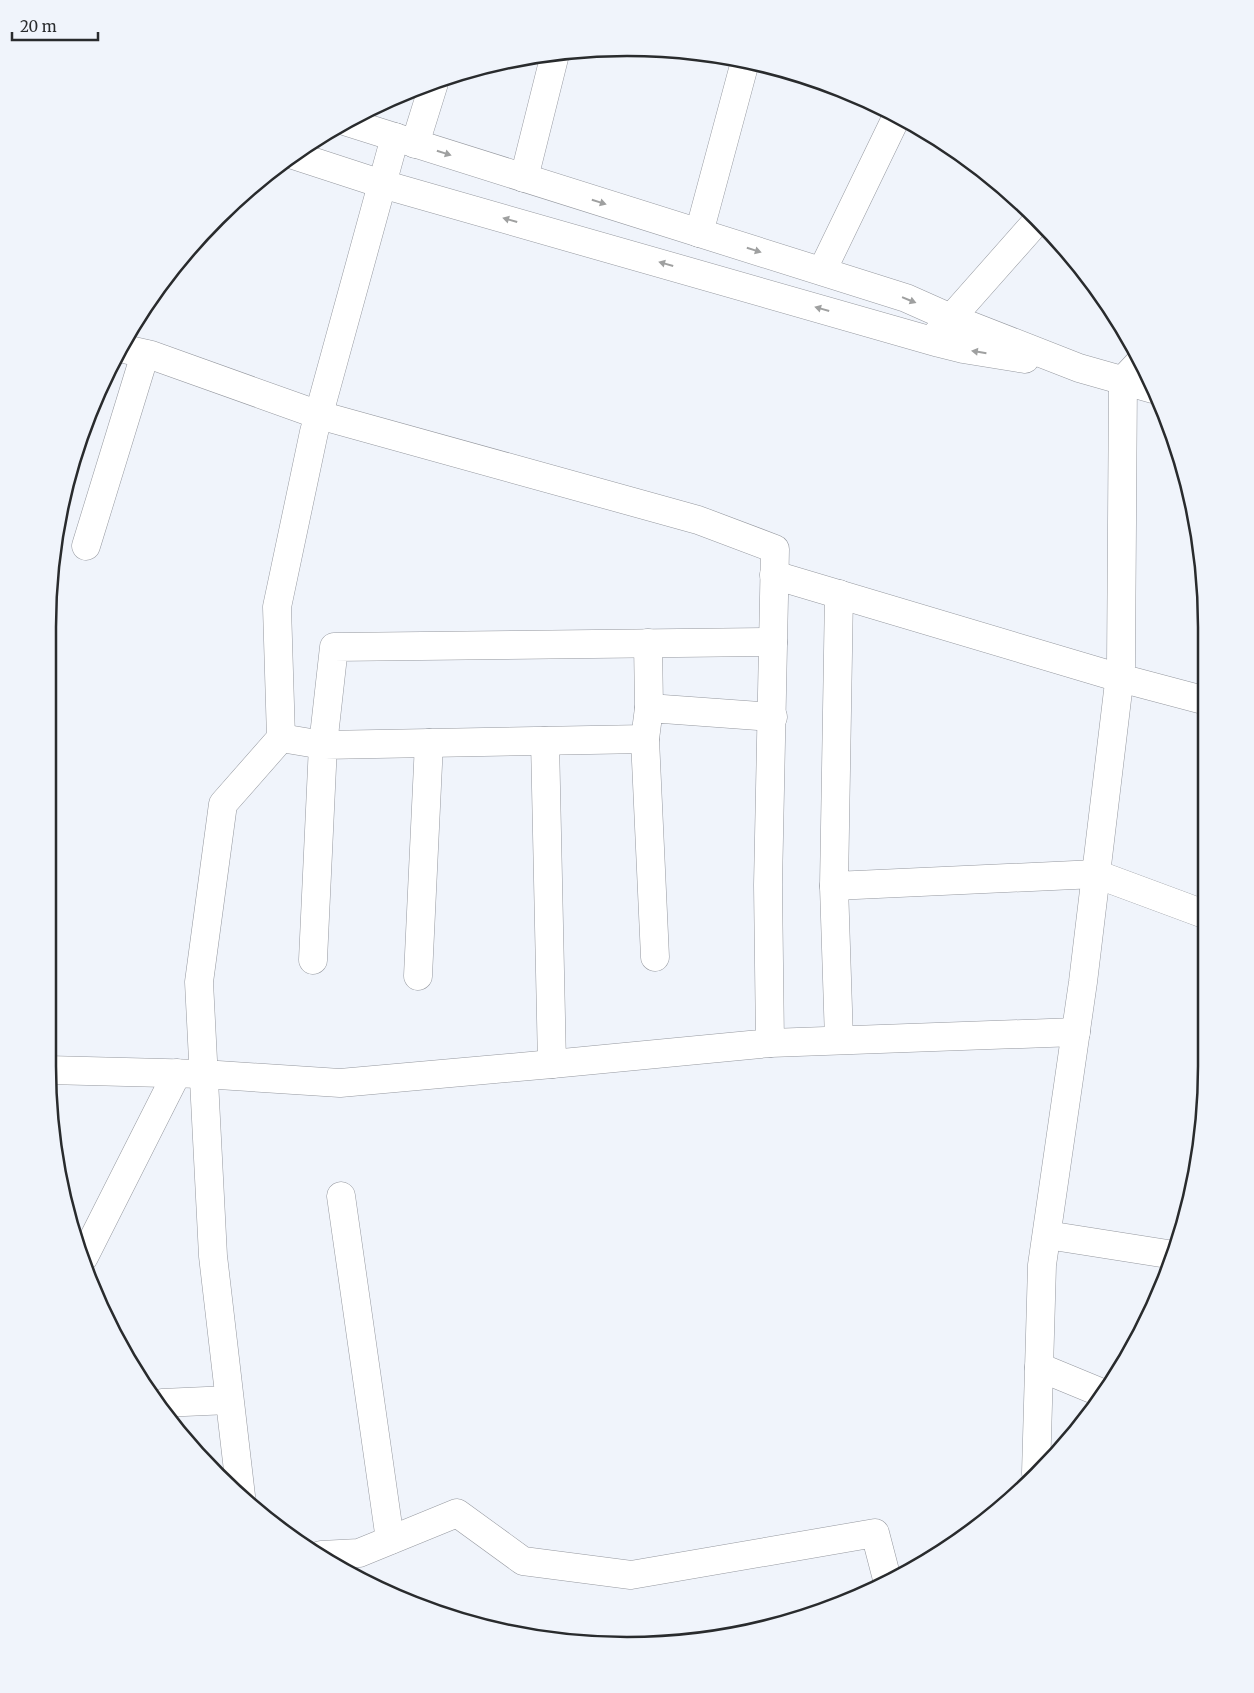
<svg xmlns="http://www.w3.org/2000/svg" width="1254" height="1693" viewBox="0 0 1254 1693" font-family="Merriweather,serif">
<style>
.lines{fill:none;stroke-linecap:round;stroke-linejoin:round}
.street-casing{stroke:#95989f;stroke-width:29}
.primary-casing{stroke:#95989f;stroke-width:29}
.street{stroke:#fff;stroke-width:28}
.primary{stroke:#fff;stroke-width:28}
.oneway{fill:#9fa0a0}
.rim{fill:none;stroke:#292b2d;stroke-width:2.5}
</style>
<rect width="100%" height="100%" fill="#f0f4fb"/>
<g class="lines">
<defs>
<g id="street">
<path d="M415,144l19,-61"/>
<path d="M524,178l31,-124"/>
<path d="M699,233l46,-171"/>
<path d="M822,271l75,-155"/>
<path d="M937,334l100,-113"/>
<path d="M86,546l59,-192"/>
<path d="M774,575l346,103 83,22"/>
<path d="M839,594l-5,292 262,-12 108,40"/>
<path d="M648,643l1,65"/>
<path d="M281,738l42,7 11,-98 439,-5"/>
<path d="M645,739l10,218"/>
<path d="M545,741l7,323"/>
<path d="M834,886l5,154"/>
<path d="M313,960l10,-215 322,-6 4,-31 124,9"/>
<path d="M418,976l11,-233"/>
<path d="M770,1043l306,-11"/>
<path d="M48,1070l155,4 137,9 212,-19 218,-21 -2,-158 7,-336 -77,-29 -379,-105 -168,-60 -31,-7"/>
<path d="M341,1196l49,344"/>
<path d="M1047,1235l127,20"/>
<path d="M84,1257l93,-184"/>
<path d="M1039,1367l63,26"/>
<path d="M162,1403l67,-3"/>
<path d="M1036,1473l6,-208 41,-283 38,-316 2,-286 15,-16"/>
<path d="M241,1496l-28,-240 -14,-274 24,-178 58,-66 -4,-131 37,-175 81,-295"/>
<path d="M321,1555l38,-2 98,-40 66,48 108,14 244,-42 12,46"/>
</g>
<g id="primary">
<path d="M347,122l559,176 45,20 128,50 74,21"/>
<path d="M293,155l89,29 557,159 24,6 62,10"/>
</g>
</defs>
<use href="#street" class="street-casing"/>
<use href="#primary" class="primary-casing"/>
<use href="#street" class="street"/>
<use href="#primary" class="primary"/>
</g>
<defs><path id="oneway-solid" d="M-6-.8H1V-3.2L6.5 0L1 3.2V.8H-6Z" transform="scale(1.25)"/></defs>
<g class="oneway">
<use href="#oneway-solid" transform="translate(444 153) rotate(18)"/>
<use href="#oneway-solid" transform="translate(599 202) rotate(17)"/>
<use href="#oneway-solid" transform="translate(510 220) rotate(-164)"/>
<use href="#oneway-solid" transform="translate(754 250) rotate(17)"/>
<use href="#oneway-solid" transform="translate(666 264) rotate(-164)"/>
<use href="#oneway-solid" transform="translate(909 300) rotate(22)"/>
<use href="#oneway-solid" transform="translate(822 309) rotate(-164)"/>
<use href="#oneway-solid" transform="translate(979 352) rotate(-171)"/>
</g>
<path d="M0 0H1254V1693H0ZM627 56H627A571 571 0 0 1 1198 627V1066A571 571 0 0 1 627 1637H627A571 571 0 0 1 56 1066V627A571 571 0 0 1 627 56Z" fill="#f0f4fb" fill-rule="evenodd"/>
<path class="rim" d="M627 56H627A571 571 0 0 1 1198 627V1066A571 571 0 0 1 627 1637H627A571 571 0 0 1 56 1066V627A571 571 0 0 1 627 56Z"/>
<path d="M12 32v8h86v-8" fill="none" stroke="#292b2d" stroke-width="2.5"/>
<text x="20" y="32" font-size="15" fill="#292b2d" stroke="#f0f4fb" stroke-width="4" paint-order="stroke">20 m</text>
</svg>
